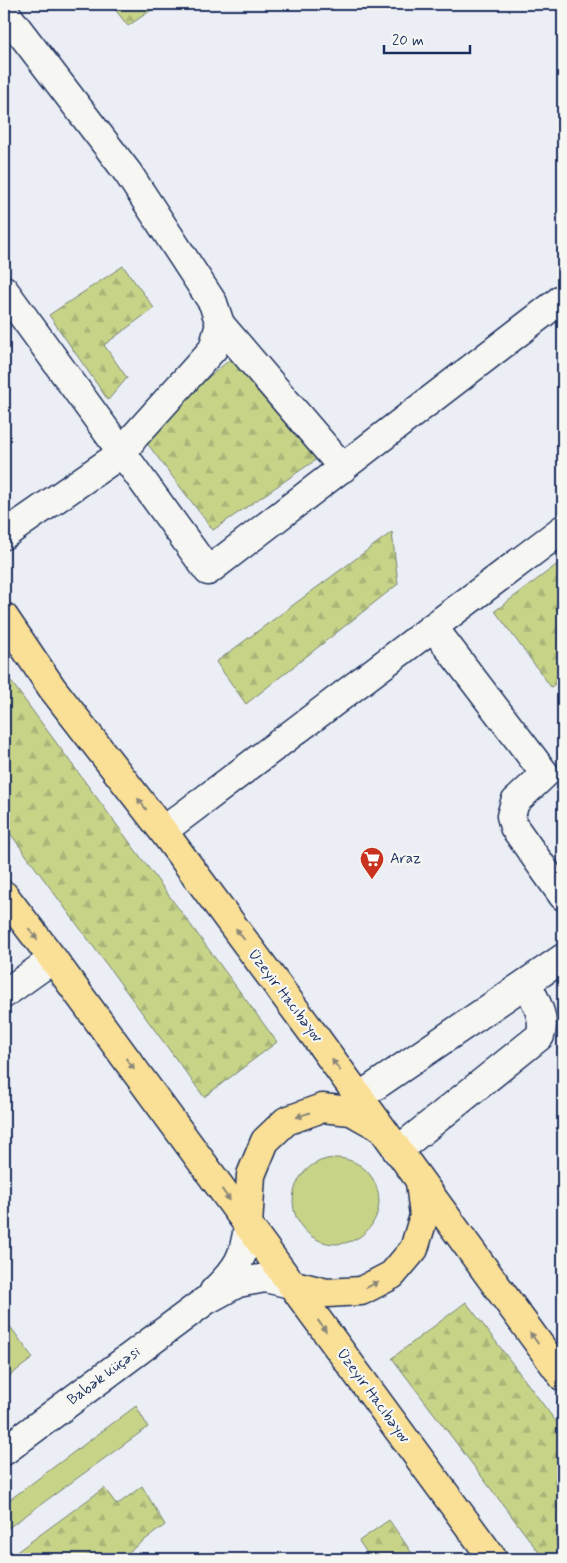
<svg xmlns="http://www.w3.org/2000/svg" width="567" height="1563" viewBox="0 0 567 1563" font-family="Mynerve,sans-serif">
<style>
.grass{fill:#c7d488;stroke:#718273}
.forest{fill:url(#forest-firs);stroke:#718273}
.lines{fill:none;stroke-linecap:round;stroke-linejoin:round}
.minor-casing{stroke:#1b2f5e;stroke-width:31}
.major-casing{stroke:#1b2f5e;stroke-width:31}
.minor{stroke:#f6f6f2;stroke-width:28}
.major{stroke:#fadf96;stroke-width:28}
.oneway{fill:#8a877a}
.labels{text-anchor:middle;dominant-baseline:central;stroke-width:4.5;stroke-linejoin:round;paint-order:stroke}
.poi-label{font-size:15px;fill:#1b2f5e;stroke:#f6f6f2;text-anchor:start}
.street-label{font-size:15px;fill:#1b2f5e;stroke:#f6f6f2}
</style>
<defs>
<pattern id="forest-firs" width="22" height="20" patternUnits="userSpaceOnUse" patternTransform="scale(1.25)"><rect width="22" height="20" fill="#c7d488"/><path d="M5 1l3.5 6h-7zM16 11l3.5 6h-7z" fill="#aab678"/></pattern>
</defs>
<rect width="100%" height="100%" fill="#ebeef4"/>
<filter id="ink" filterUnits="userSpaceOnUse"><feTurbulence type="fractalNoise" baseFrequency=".02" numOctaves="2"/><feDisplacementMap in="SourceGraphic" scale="10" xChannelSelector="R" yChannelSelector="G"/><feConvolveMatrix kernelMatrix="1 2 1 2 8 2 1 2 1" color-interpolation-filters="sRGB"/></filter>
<g filter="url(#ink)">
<g class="grass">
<circle cx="336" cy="1201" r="43"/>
<path d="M4,1318l29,40 -29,22z"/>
<path d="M136,1406l12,21 -144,104v-27z"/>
</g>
<g class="forest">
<path d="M111,4h49l-32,22z"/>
<path d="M123,266l31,42 -50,37 23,33 -19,22 -59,-85z"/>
<path d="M238,353l79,106 -104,71 -73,-96z"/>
<path d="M392,532l6,52 -152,120 -30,-42z"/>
<path d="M563,560v118l-12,9 -56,-76z"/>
<path d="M4,672l273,370 -73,55 -200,-272z"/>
<path d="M466,1302l97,129v128h-19l-152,-201z"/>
<path d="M142,1486l23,39 -46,34h-112l97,-71 13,17z"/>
<path d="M389,1520l27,39h-45l-12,-18z"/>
</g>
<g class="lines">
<defs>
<g id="minor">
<path d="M4,11l124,162 85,130 7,21 -7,25 -79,88 -12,16 -118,82"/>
<path d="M4,290l204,281 355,-273"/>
<path d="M220,324l123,144"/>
<path d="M433,627l112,147 -30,28 -4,14 3,11 49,69"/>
<path d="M163,831l400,-302"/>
<path d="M4,994l49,-35"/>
<path d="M359,1097l204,-139"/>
<path d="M397,1151l143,-115c7,-18 -6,-37 -13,-53"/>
<path d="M214,1291c24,-23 30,-33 34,-65"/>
<path d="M4,1451l201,-150 33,-18 27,-5 26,6"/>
</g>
<g id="major">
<path d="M4,617l48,71 111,143 154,208 246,338"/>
<path d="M4,895l49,64 440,600"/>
<path d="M248,1226l3,-51 14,-34 21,-20 36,-13 29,3 27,15"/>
<path d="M291,1284l36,9 34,-2 31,-16 22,-26 10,-33 -4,-34"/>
</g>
</defs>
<use href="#minor" class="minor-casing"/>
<use href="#major" class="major-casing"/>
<use href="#minor" class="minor"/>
<use href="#major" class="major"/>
</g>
<defs><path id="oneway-solid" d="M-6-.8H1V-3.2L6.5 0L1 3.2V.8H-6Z" transform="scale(1.25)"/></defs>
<g class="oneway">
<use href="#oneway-solid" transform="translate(142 804) rotate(-128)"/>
<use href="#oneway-solid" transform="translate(33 934) rotate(53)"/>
<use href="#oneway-solid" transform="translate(240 934) rotate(-127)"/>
<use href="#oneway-solid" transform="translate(130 1064) rotate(54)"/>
<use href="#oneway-solid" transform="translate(336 1065) rotate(-126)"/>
<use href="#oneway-solid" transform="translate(303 1115) rotate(161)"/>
<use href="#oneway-solid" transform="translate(226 1195) rotate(54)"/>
<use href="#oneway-solid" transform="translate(372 1285) rotate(-27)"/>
<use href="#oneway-solid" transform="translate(322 1326) rotate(54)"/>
<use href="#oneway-solid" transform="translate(534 1338) rotate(-126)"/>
</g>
</g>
<defs>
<symbol id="supermarket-pin" viewBox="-11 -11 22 30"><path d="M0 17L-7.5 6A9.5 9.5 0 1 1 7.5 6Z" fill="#c8321e" stroke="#f6f6f2"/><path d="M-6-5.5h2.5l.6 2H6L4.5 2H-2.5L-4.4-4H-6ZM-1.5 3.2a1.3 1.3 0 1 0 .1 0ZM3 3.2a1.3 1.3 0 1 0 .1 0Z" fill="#fff"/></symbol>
</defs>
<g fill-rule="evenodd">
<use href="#supermarket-pin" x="358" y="845" width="28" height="38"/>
</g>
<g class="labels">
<g class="poi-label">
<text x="390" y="859">Araz</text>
</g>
<g class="street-label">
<text transform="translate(285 996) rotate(53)">Üzeyir Hacıbəyov</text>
<text transform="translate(104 1376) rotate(-37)">Babək küçəsi</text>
<text transform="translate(373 1396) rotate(54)">Üzeyir Hacıbəyov</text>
</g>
</g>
<rect width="567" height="1563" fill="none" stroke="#f6f6f2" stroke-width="20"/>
<rect x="10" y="10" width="547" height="1543" fill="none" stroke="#1b2f5e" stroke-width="2" filter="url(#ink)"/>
<path d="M384 45v8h86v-8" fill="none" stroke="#1b2f5e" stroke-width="2.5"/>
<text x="392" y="45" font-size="15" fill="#1b2f5e" stroke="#f6f6f2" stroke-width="4" paint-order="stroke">20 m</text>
</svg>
